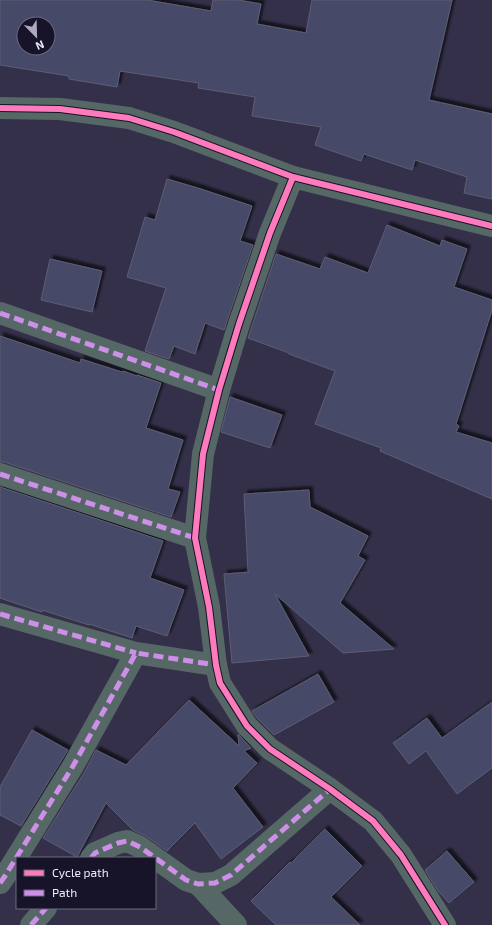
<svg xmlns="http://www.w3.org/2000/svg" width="492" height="925" viewBox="0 0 492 925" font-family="'Exo 2',sans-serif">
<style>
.building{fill:#474868;stroke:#5d5e73;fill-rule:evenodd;filter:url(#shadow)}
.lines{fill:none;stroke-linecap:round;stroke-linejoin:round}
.minor{stroke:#556865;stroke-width:22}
.quiet{stroke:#ce8fe9;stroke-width:5;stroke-dasharray:10 5;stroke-linecap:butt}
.cycleway-casing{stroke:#171329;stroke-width:8}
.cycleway{stroke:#fd7abc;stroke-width:6}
</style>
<defs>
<filter id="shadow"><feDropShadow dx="3.5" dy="-3.5" stdDeviation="1" flood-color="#0009"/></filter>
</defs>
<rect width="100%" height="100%" fill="#35304a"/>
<g class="building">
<path d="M0,0h147l64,11 2,-11h25l23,4 -4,20 49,9 6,-33h140l-23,100 63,14v85l-28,-6 3,-16 -52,-17 -3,10 -48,-16 -3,7 -46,-16 6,-18 -69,-11 3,-19 -57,-9 1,-5 -79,-12 -3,16 -48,-8v-3l-69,-11zM24,24h24v24h-24z"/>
<path d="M167,179l34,10 51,17 -12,35 13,4 -29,85 -19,-7 -10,31 -21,-8 -5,13 -24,-8 21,-63 -39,-11 18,-60 10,3z"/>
<path d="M387,225l53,21 2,-6 25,9 -13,38 38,13v10l-36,114 3,2 -3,6 36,11v56l-112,-48 1,-3 -66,-24 20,-53 -46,-17v-1l-41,-15 28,-84 44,15 5,-12 43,16z"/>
<path d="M50,259l52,12 -10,41 -51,-12z"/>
<path d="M0,336l80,27 1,-4 41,13 1,-1 14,5v-1l24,8 -15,45 37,12 -15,49 12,3 -9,25 -167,-55h-4z"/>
<path d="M230,397l52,18 -12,33 -49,-16z"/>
<path d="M0,487l163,54 -13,37 34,12 -17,46 -31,-10 -4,12 -43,-14v1l-47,-15v2l-42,-14z"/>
<path d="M309,490l1,17 58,29 -10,20 7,4 -25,43 54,46 -51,4 -68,-59 34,62 -77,7 -8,-89 25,-2 -1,-1 -4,-77z"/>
<path d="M318,674l16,28 -60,33 -17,-17 -5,-7z"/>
<path d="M189,700l50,46 -1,-12 13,14 -7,3 13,12 -24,25 30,39 -42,32 -26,-36 -28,28 -20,-14 -14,-7 -27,-27 -29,54 -34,-19 41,-65 12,-23 30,15z"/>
<path d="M492,702v66l-35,26 -31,-43 -17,13 -16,-21 34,-25 15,20z"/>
<path d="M32,730l36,20 -47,76 -21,-11v-28z"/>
<path d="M325,829l37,37 -31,31 29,28h-84l-25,-24 39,-39 1,1z"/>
<path d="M447,851l27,31 -25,21 -11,-12 -13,-21z"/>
</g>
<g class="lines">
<g class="minor">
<path d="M0,108l60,1 69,9 45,14 119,45 199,49"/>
<path d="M293,177l-23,56 -31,91 -20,66 -16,64 -8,84 14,69 7,58 4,18 27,43 23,23 60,40 43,32 28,34 44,70"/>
<path d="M0,313l219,77"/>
<path d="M0,474l195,64"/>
<path d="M0,614l136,39"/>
<path d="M91,858l4,-5 23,-10 9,-2 13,6 46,33 12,4 17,-1 16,-8 99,-86"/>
<path d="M0,883l5,-7 68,-110 63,-113 80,12"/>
<path d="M198,884l38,41"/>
<path d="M31,925l15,-17"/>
</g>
<g class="quiet">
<path d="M0,313l219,77"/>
<path d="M0,474l195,64"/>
<path d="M0,614l136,39"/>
<path d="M91,858l4,-5 23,-10 9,-2 13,6 46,33 12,4 17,-1 16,-8 99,-86"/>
<path d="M0,883l5,-7 68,-110 63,-113 80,12"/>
<path d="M31,925l15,-17"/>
</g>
<defs>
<g id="cycleway">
<path d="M0,108l60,1 69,9 45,14 119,45 199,49"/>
<path d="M293,177l-23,56 -31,91 -20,66 -16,64 -8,84 14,69 7,58 4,18 27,43 23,23 60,40 43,32 28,34 44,70"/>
</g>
</defs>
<use href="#cycleway" class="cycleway-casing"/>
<use href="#cycleway" class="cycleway"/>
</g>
<rect x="16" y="857" width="140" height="52" fill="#171329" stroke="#6d6a7e"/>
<rect x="24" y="870" width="20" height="6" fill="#fd7abc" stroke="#6d6a7e"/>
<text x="52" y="877" font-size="12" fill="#edecfe">Cycle path</text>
<rect x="24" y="890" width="20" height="6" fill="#ce8fe9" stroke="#6d6a7e"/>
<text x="52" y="897" font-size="12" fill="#edecfe">Path</text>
<g transform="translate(36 36) rotate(157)"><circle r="19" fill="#171329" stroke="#6d6a7e"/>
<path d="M0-3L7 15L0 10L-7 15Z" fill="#adaabf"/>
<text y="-6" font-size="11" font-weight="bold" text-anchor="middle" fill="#edecfe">N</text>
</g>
</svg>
